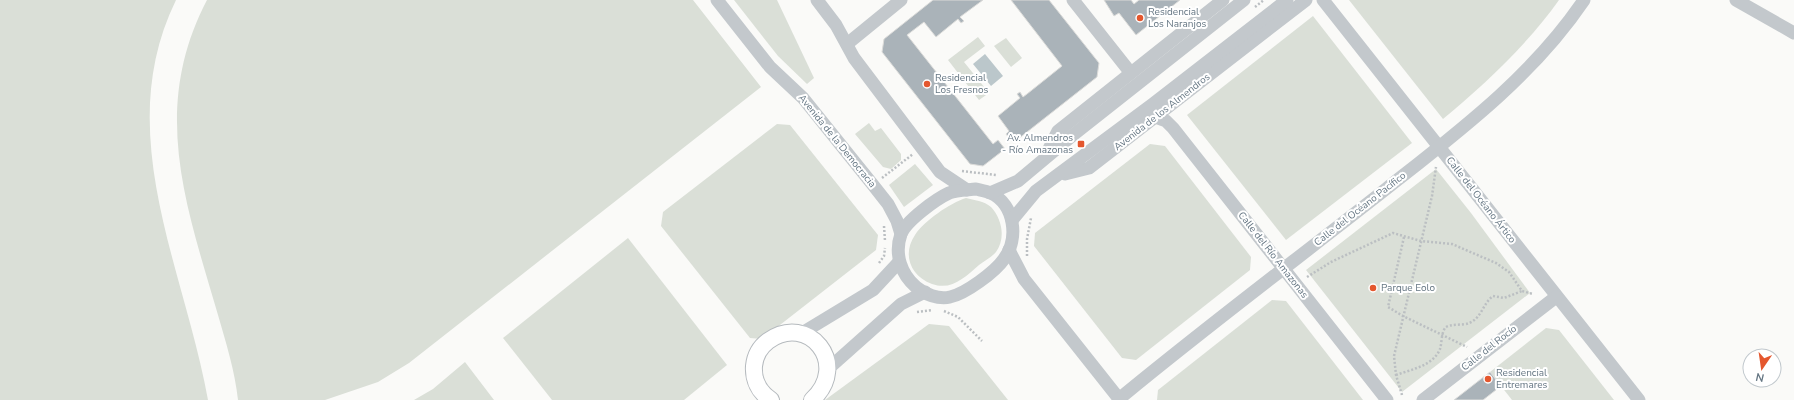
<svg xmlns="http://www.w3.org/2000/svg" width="1794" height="400" viewBox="0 0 1794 400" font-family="'Nunito Sans',sans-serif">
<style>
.green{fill:#dadfd7}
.water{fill:#bbc7cb}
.building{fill:#aab3b9;stroke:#dcdcda}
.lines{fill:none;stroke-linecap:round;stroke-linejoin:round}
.major-casing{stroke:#b5babe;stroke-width:18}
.path{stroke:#bbbfc2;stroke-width:2.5;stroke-dasharray:2 2;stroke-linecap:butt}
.minor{stroke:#c3c8cc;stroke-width:13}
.major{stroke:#fff;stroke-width:16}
.poi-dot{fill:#e4572e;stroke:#fff;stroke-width:1.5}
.labels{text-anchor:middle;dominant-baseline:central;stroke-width:4;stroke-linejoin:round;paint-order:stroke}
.poi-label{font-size:10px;fill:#657683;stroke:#fff;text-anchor:start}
.street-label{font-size:10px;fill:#657683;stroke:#fff}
</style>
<rect width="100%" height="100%" fill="#fafaf8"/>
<g class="green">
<path d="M0,0h176c-65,133 8,267 32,400h-208z"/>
<path d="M207,0h486l68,87 -352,276 -31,19 -53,18h-87c-3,-29 -12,-57 -20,-85 -32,-110 -68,-206 -11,-315z"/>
<path d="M734,0h43l37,78 -7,6 -29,-28z"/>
<path d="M1349,0h210c-32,45 -74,84 -116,119z"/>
<path d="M1313,16l99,127 -126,97 -99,-125z"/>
<path d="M978,37l7,9 -21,16 25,31 -10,7 -31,-40z"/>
<path d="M1006,38l16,20 -11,9 -17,-21z"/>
<path d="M869,123l6,8 6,-3 20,26v6l-10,9 -8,-2 -28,-33z"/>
<path d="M777,124l13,1 88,110 -2,15 -114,89 -12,-1 -89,-112 2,-14z"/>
<path d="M1150,144l15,2 86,111 -1,13 -114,90 -14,-2 -88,-112 1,-13z"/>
<path d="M915,164l18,21 -29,22 -15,-22z"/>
<path d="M1436,169l35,44 59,80 -128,99 -96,-122z"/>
<path d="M966,198c8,2 18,3 25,9 11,12 15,31 5,45 -4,5 -12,9 -17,13 -14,12 -27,26 -47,19 -22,-8 -30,-30 -17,-49 9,-14 35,-32 51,-37z"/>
<path d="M628,238l99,127 -43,35h-132l-49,-62z"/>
<path d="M1272,300l14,1 77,99h-206l1,-10z"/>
<path d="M929,324l20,2 59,74h-183z"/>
<path d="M1546,328l13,2 55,70h-102l-22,-28z"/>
<path d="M465,362l29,38h-80l19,-11z"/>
</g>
<path class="water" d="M985,54l18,22 -12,10 -18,-22z"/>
<g class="building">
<path d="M933,0h50l-23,17 4,4 -3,2 -3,-4 -22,18 -12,-15 -17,13 86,109 5,-4 7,9 -22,17 -13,-2 -88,-112 2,-13z"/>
<path d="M1011,0h38l50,63 -2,14 -84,66 -7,-9 3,-3 -11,-15 22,-18 -3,-4 3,-2 3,5 4,-3 35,-28z"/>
<path d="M1104,0h27l3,4 5,-4h41l-44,35 -17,-22 -5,3z"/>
<path d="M1490,372l11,14 -18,14h-29z"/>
</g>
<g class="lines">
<defs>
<path id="major" d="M771,400c-12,-8 -18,-20 -17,-34 1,-10 6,-19 14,-25 40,-29 83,23 44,59"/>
</defs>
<use href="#major" class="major-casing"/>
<g class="path">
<path d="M1255,7l9,-7"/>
<path d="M962,171l34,4"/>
<path d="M882,178l31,-24"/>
<path d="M884,226l1,15"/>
<path d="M1404,237l-16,70 15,9 64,31"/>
<path d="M1027,256v-17l4,-21"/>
<path d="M879,263l5,-7 1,-8"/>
<path d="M1307,277l24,-15 62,-29 28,8 31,3 44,19 13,9 13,19 11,3"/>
<path d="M944,311l14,6 24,24"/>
<path d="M917,312l15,-2"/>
<path d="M1396,375c16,-6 37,-9 44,-26 2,-6 1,-15 5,-21 5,-5 18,-2 24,-5 13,-5 14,-20 24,-27l11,2 18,-7"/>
<path d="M1402,395l-6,-20 -2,-19 38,-160 4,-29"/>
</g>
<g class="minor">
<path d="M717,0l53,67 33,31 70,87 15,19 9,17 4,13"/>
<path d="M817,0l19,25 18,33 86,114 27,18"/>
<path d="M1073,0l57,72"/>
<path d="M1323,0l316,400"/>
<path d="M1736,0l58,33"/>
<path d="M847,44l54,-44"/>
<path d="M1155,117l11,4 7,7 214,272"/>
<path d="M1046,155l12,-24 165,-131"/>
<path d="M1065,174l24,-6 217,-168"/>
<path d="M976,189c4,1 10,2 15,4 24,12 28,46 13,66 -9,13 -39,35 -54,38 -11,3 -26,-3 -34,-10 -15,-13 -22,-33 -15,-53 5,-13 35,-35 48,-41 7,-3 19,-3 27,-4z"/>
<path d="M990,193l28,-12 55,-46 171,-135"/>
<path d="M1012,220l24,-29 117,-87 134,-104"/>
<path d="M1009,250l15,29 96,121"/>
<path d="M802,333l71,-43 26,-28"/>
<path d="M828,369l73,-65 24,-12"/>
<path d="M1119,399c87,-72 178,-140 267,-210 71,-56 146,-112 198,-189"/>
<path d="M1423,400l133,-103"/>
</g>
<use href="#major" class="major"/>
</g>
<g class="poi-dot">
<circle cx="1140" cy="18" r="4"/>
<circle cx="927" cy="84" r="4"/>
<rect x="1077" y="140" width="8" height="8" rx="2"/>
<circle cx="1373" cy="288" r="4"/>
<circle cx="1488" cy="379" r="4"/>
</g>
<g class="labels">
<g class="poi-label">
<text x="1148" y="12">Residencial<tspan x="1148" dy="12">Los Naranjos</tspan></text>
<text x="935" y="78">Residencial<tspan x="935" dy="12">Los Fresnos</tspan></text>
<text x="1073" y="138" text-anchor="end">Av. Almendros<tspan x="1073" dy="12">- Río Amazonas</tspan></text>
<text x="1381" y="288">Parque Eolo</text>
<text x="1496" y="373">Residencial<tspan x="1496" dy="12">Entremares</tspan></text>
</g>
<g class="street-label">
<text transform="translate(1162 112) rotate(-38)">Avenida de los Almendros</text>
<text transform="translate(837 141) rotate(51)">Avenida de la Democracia</text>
<text transform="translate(1481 200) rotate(52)">Calle del Océano Ártico</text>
<text transform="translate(1360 209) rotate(-38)">Calle del Océano Pacífico</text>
<text transform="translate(1273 255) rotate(52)">Calle del Río Amazonas</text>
<text transform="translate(1489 348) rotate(-38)">Calle del Rocío</text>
</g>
</g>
<g transform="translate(1762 368) rotate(193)"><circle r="19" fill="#ffffff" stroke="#c1c8cd"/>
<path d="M0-3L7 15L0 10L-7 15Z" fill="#e4572e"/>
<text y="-6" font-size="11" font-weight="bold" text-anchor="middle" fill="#657683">N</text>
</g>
</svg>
